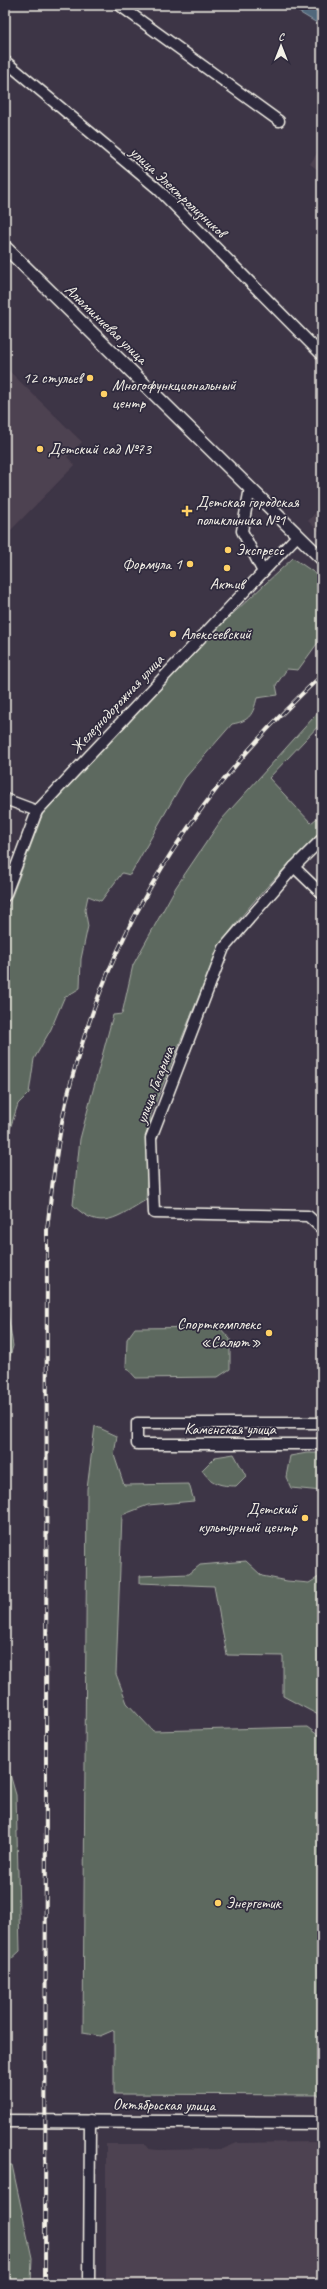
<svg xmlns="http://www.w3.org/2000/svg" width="327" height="2289" viewBox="0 0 327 2289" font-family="Caveat,sans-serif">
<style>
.built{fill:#4e4251}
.green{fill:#5d695f;stroke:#a8ada4}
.water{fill:#51677c;stroke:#929ea7}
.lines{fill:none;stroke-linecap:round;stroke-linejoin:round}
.minor-casing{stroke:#f4f1e8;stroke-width:13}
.major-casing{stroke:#f4f1e8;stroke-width:15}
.minor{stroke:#2f2a3d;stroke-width:10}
.major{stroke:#2f2a3d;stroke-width:12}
.rail-casing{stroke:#f4f1e8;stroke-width:4}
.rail{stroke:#2f2a3d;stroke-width:2.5;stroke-dasharray:8;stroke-linecap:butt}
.poi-dot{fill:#ffd166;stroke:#2f2a3d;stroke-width:1.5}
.labels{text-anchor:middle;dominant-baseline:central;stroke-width:3.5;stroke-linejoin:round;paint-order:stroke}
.street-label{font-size:16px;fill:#f4f1e8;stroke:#2f2a3d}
.poi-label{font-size:16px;fill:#f4f1e8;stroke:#2f2a3d;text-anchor:start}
</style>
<rect width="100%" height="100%" fill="#3d3546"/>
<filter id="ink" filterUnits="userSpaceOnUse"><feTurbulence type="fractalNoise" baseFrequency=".025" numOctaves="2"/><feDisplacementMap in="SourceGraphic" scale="8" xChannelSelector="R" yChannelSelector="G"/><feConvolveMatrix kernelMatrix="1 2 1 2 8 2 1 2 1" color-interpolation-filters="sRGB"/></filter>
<g filter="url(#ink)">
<g class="built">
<path d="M322,146v27l-12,-9z"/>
<path d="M5,367l77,75 -15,15 8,8 -70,71z"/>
<path d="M322,506v28l-14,-13z"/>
<path d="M322,2142v142h-216v-140h40l3,5 9,1 65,-1 14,-6z"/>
</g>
<g class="green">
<path d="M293,558l29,20v59l-24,33 -11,-1 -11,16 2,10 -21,3c-4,16 -7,23 -25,26l-47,54 -55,97 -8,-2 -21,28 -13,-5 -3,14 3,16 -7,33 -1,29 -16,10 -13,31 -17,30 -5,34 -11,11 -13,40v-229l38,-102 180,-190z"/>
<path d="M322,708v14l-53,56 42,45 11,-9v16c-37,38 -76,75 -104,119l-67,165 -5,86c-28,16 -45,33 -73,5l7,-66 33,-124 9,-1 11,-49 43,-78 46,-68z"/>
<path d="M5,1295l8,51 -8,27z"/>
<path d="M219,1327l11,12v30l-12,8 -82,1 -10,-11 1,-28 8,-11z"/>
<path d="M95,1426l22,10 -3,19 10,30 65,-1 5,17 -46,4 -26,10 -6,159 11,29 26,28 154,-4 15,11v357l-208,-1v-64l-14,6 -17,-3 4,-544z"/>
<path d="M307,1453h15v38l-31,-3 -5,-11 4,-21z"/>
<path d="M234,1454l12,22 -10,10c-15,0 -25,-2 -34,-16l13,-13z"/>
<path d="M246,1561l16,15 25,5 22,2 13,-8v142l-39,-21v-40l-56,-1 -13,-69 -74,-3v-7l49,-2 11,-9z"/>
<path d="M5,1564l2,11 -1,185 10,35 4,156 -11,10 -4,32z"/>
<path d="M5,2165h7l20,93 -1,26h-26z"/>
</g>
<path class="water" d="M287,5h35v21z"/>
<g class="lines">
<defs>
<g id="minor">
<path d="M119,5l160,116"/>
<path d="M5,61l153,128 164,166"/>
<path d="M250,488l-8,43 21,41"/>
<path d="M5,799l32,12"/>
<path d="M322,839l-28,28 -70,81 -73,190 3,75 154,3 14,13"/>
<path d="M294,867l28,27"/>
<path d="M5,896l32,-85 261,-276"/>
<path d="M322,1423h-185v21h185"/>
<path d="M89,2284l1,-164"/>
</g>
<g id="major">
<path d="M5,247l317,312"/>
<path d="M5,2121l317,2"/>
</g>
</defs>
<use href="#minor" class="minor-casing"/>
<use href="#major" class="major-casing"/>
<use href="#minor" class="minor"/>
<use href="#major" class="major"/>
<defs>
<path id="rail" d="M45,2284l2,-1054c5,-44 10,-88 20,-132 40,-167 129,-307 255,-423"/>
</defs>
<use href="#rail" class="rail-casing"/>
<use href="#rail" class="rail"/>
</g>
</g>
<g class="poi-dot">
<circle cx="90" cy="378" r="4"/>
<circle cx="104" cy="394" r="4"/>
<circle cx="40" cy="449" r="4"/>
<path d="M185 505h4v4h4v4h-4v4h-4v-4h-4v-4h4z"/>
<circle cx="228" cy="550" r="4"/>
<circle cx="190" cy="564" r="4"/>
<circle cx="227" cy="568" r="4"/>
<circle cx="173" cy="634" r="4"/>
<circle cx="269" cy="1333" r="4"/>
<circle cx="305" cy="1518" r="4"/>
<circle cx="218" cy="1903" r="4"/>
</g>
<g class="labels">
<g class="street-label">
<text transform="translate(178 192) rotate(43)">улица Электролизников</text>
<text transform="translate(106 324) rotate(44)">Алюминиевая улица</text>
<text transform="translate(117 704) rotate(-47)">Железнодорожная улица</text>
<text transform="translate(155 1085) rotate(-69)">улица Гагарина</text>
<text x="230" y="1429">Каменская улица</text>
<text transform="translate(164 2105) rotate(1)">Октябрьская улица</text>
</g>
<g class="poi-label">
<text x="82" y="378" text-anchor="end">12 стульев</text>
<text x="112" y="385">Многофункциональный<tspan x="112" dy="18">центр</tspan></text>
<text x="48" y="449">Детский сад №73</text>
<text x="196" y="502">Детская городская<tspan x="196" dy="18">поликлиника №1</tspan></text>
<text x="236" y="550">Экспресс</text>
<text x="182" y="564" text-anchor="end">Формула 1</text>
<text x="227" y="584" text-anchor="middle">Актив</text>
<text x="181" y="634">Алексеевский</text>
<text x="261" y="1324" text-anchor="end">Спорткомплекс<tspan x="261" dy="18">«Салют»</tspan></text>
<text x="297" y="1509" text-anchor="end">Детский<tspan x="297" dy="18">культурный центр</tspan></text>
<text x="226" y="1903">Энергетик</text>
</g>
</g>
<rect width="327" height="2289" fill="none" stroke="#2f2a3d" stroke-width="20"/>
<rect x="10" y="10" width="307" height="2269" fill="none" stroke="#f4f1e8" stroke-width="1.5" filter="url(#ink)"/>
<g transform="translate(281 46)" stroke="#2f2a3d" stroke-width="3" paint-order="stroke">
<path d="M0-3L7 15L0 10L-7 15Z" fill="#f4f1e8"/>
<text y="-6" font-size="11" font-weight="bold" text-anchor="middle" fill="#f4f1e8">С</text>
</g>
</svg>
